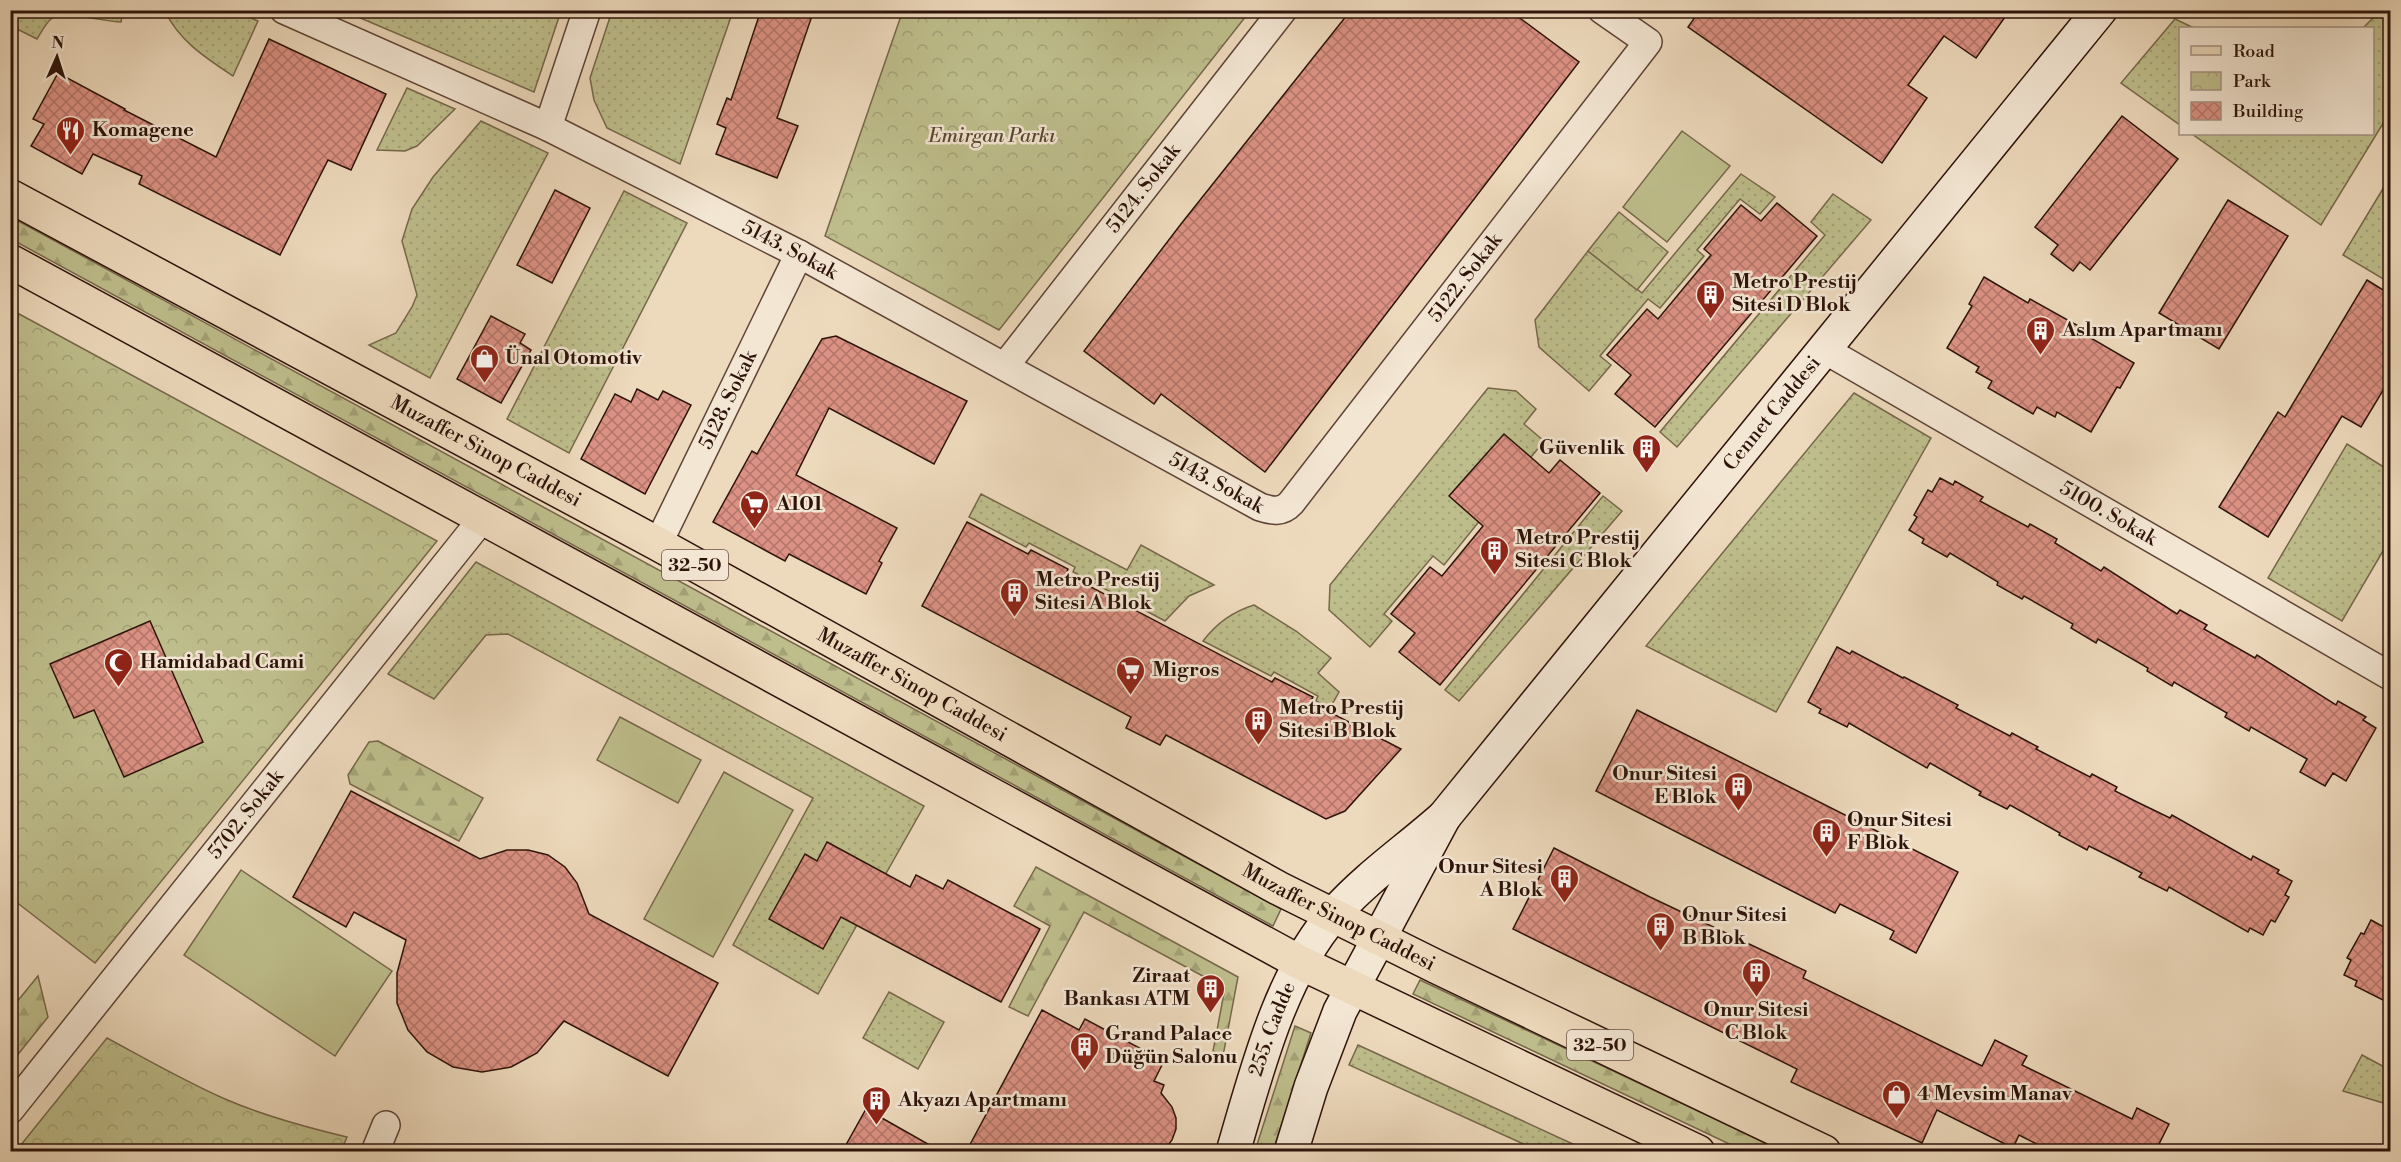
<svg xmlns="http://www.w3.org/2000/svg" width="2401" height="1162" viewBox="0 0 2401 1162" font-family="'Libre Bodoni',serif">
<style>
.grass{fill:url(#grass-dots);stroke:#76684a;stroke-width:1.5}
.forest{fill:url(#forest-firs);stroke:#76684a;stroke-width:1.5}
.park{fill:url(#park-crowns);stroke:#76684a;stroke-width:1.5}
.pitch{fill:#bebe8c;stroke:#76684a;stroke-width:1.5}
.building{fill:url(#building-cross-hatch);stroke:#2d1309;stroke-width:1.5}
.lines{fill:none;stroke-linecap:round;stroke-linejoin:round}
.street-casing{stroke:#5d4436;stroke-width:30}
.secondary-casing{stroke:#2d1309;stroke-width:36}
.primary-casing{stroke:#2d1309;stroke-width:36}
.street{stroke:#f3e6d3;stroke-width:27}
.secondary{stroke:#f3e6d3;stroke-width:33}
.primary{stroke:#edd9bc;stroke-width:33}
.labels{text-anchor:middle;dominant-baseline:central;stroke-width:5;stroke-linejoin:round;paint-order:stroke}
.shield{fill:#f3e6d3;stroke:#685246;stroke-width:1.5}
.shield-label{font-size:18px;font-weight:bold;fill:#2d1309}
.poi-label{font-size:20px;font-weight:bold;fill:#2d1309;stroke:#f3e6d3;text-anchor:start}
.park-label{font-size:20px;font-style:italic;fill:#584630;stroke:#f3e6d3}
.street-label{font-size:20px;fill:#2d1309;stroke:#f3e6d3}
</style>
<defs>
<pattern id="grass-dots" width="8" height="8" patternUnits="userSpaceOnUse" patternTransform="scale(1.5)"><rect width="8" height="8" fill="#bebe8c"/><path d="M2 2h.1M6 6h.1" fill="none" stroke="#a4a277" stroke-width="1.8" stroke-linecap="round"/></pattern>
<pattern id="forest-firs" width="22" height="20" patternUnits="userSpaceOnUse" patternTransform="scale(1.5)"><rect width="22" height="20" fill="#bebe8c"/><path d="M5 1l3.5 6h-7zM16 11l3.5 6h-7z" fill="#a4a277"/></pattern>
<pattern id="park-crowns" width="20" height="18" patternUnits="userSpaceOnUse" patternTransform="scale(1.5)"><rect width="20" height="18" fill="#bebe8c"/><path d="M2 6a3 3 0 1 1 6 0M12 15a3 3 0 1 1 6 0" fill="none" stroke="#a4a277"/></pattern>
<pattern id="building-cross-hatch" width="8" height="8" patternUnits="userSpaceOnUse" patternTransform="scale(1.5)"><rect width="8" height="8" fill="#db9183"/><path d="M0 0l8 8M0 8l8-8" fill="none" stroke="#b27569"/></pattern>
</defs>
<rect width="100%" height="100%" fill="#edd9bc"/>
<filter id="stains"><feTurbulence type="fractalNoise" baseFrequency=".00333" numOctaves="4"/><feColorMatrix values="0 0 0 0 .2 0 0 0 0 .09 0 0 0 0 .02 0 0 0 .5 -.17"/></filter>
<radialGradient id="worn" r=".72"><stop offset=".6" stop-color="#630" stop-opacity="0"/><stop offset="1" stop-color="#630" stop-opacity=".3"/></radialGradient>
<g class="grass">
<path d="M123,11l-2,11c-19,0 -58,-13 -70,-3 -6,5 -10,14 -14,20l-26,-13v-15z"/>
<path d="M165,11h69l24,10 -25,55c-27,-18 -54,-35 -68,-65z"/>
<path d="M344,11h217l-27,81z"/>
<path d="M612,11h121l-53,153 -73,-36 -13,-28 -4,-22z"/>
<path d="M2380,11h10v101l-69,113 -129,-91h180v-106h-9z"/>
<path d="M2175,19l19,9h-14v97l-59,-42z"/>
<path d="M407,88l48,21 -38,37 -12,5 -28,-1z"/>
<path d="M481,121l67,32 -118,225 -61,-33 27,-12 16,-26 5,-12 -15,-54 10,-32 21,-32z"/>
<path d="M1741,174l34,23 -15,17 -20,-15 -43,51 7,6 -44,52 -12,-9 -48,57 11,9 -22,26 -50,-44 -4,-27 53,-69 54,42z"/>
<path d="M2390,177v106l-47,-28z"/>
<path d="M624,191l63,32 -118,230 -62,-34z"/>
<path d="M1833,194l38,26 -194,227 -17,-15 165,-197 -14,-13z"/>
<path d="M1488,388l28,3 20,18 -12,15 20,17 -100,124 -11,-9 -49,58 8,7 -22,26 -41,-37 1,-25z"/>
<path d="M1854,393l77,45 -155,274 -130,-66z"/>
<path d="M2347,444l43,27v68l-48,82 -74,-43z"/>
<path d="M981,494l146,76 14,-25 73,40 -25,11 -24,25 -92,-49 2,-5 -46,-24 -3,4 -57,-30z"/>
<path d="M1603,496l19,15 -163,190 -14,-11z"/>
<path d="M476,562l448,244 -106,188 -85,-49 80,-147 -305,-164 -22,1 -52,64 -46,-25z"/>
<path d="M1254,605l42,26 35,27 -13,15 21,19 -9,16 -14,-7 2,-5 -44,-24 -3,4 -68,-35c14,-18 29,-29 51,-36z"/>
<path d="M889,992l55,30 -26,47 -55,-31z"/>
<path d="M1358,1045l230,106h-49l-190,-86z"/>
<path d="M2362,1055l28,15v35l-47,-14z"/>
</g>
<g class="forest">
<path d="M11,217l1270,692 -8,17 -1262,-687z"/>
<path d="M378,741l105,57 -24,43 -109,-57 -2,-9 21,-33z"/>
<path d="M1036,867l202,110 -15,79 -10,-5 12,-63 -141,-76 -56,104 -19,-9 41,-81 -36,-20z"/>
<path d="M38,976l10,41 -37,46v-54z"/>
<path d="M1420,980l363,171h-39l-331,-157z"/>
<path d="M1295,1026l16,7 -38,118h-18z"/>
</g>
<g class="park">
<path d="M903,10h347v1l-251,319 -174,-94z"/>
<path d="M1619,212l49,40 -31,38 -49,-39z"/>
<path d="M10,309l427,232 -342,422 -84,-65z"/>
<path d="M107,1038c39,21 77,43 118,61 39,17 80,28 122,38l-6,14h-325z"/>
</g>
<g class="pitch">
<path d="M1682,131l48,35 -63,76 -44,-35z"/>
<path d="M620,717l81,43 -23,43 -81,-43z"/>
<path d="M724,772l69,38 -80,147 -69,-38z"/>
<path d="M241,870l151,101 -57,85 -151,-101z"/>
</g>
<g class="building">
<path d="M761,10h53l-37,108 21,8 -21,52 -61,-24 10,-26 -9,-4 10,-26 4,2z"/>
<path d="M1351,10h158l70,52 -314,410 -104,-78 -7,10 -70,-53 97,-127z"/>
<path d="M1700,10h310l-34,48 -32,-22 -36,49 19,13 -45,65 -194,-136z"/>
<path d="M269,39l117,55 -35,76 -23,-10 -48,95 -141,-71 3,-8 -49,-22 -11,20 -51,-28 13,-22 -11,-5 25,-46 67,36 -1,1 92,47z"/>
<path d="M2122,116l56,43 -88,111 -10,-8 -7,9 -22,-17 7,-9 -23,-18z"/>
<path d="M555,190l35,18 -38,75 -35,-18z"/>
<path d="M2228,200l60,36 -69,113 -60,-36z"/>
<path d="M1777,203l40,33 -162,191 -40,-33 16,-19 -24,-20 40,-46 11,10 53,-64 -7,-6 37,-44 20,16z"/>
<path d="M1984,277l44,26 2,-4 61,34 -2,4 45,26 -14,25 -3,-1 -26,45 -34,-20 -2,5 -18,-10 -4,7 -45,-26 4,-7 -16,-9 3,-5 -32,-19 25,-42 -3,-2z"/>
<path d="M2367,280l24,15v82l-30,50 -19,-11 -74,121 -49,-30 59,-95 7,5z"/>
<path d="M491,316l34,18 -5,9 11,7 -30,53 -44,-24z"/>
<path d="M836,336l131,65 -33,63 -105,-56 -33,67 101,53 -18,33 3,2 -16,31 -77,-40 -4,7 -72,-39 39,-71 5,3 65,-115z"/>
<path d="M637,389l21,11 5,-9 28,14 -46,89 -64,-35 34,-65 16,8z"/>
<path d="M1504,434l45,39 11,-13 40,33 -160,192 -41,-33 16,-19 -24,-19 39,-47 12,9 41,-50 -34,-30z"/>
<path d="M1940,478l13,7 2,-4 28,16 -3,4 48,26 2,-3 27,15 -2,4 46,28 3,-4 73,47 3,-4 27,15 -3,4 51,29 2,-3 79,50 2,-4 28,16 -3,3 13,8 -30,53 -13,-8 -8,13 -25,-14 7,-13 -56,-32 -2,4 -24,-14 2,-4 -53,-31 -2,4 -25,-15 1,-3 -50,-29 -2,4 -25,-15 2,-4 -49,-28 -2,3 -25,-14 1,-3 -48,-29 -3,4 -25,-14 2,-4 -15,-9 8,-13 -3,-2 14,-25 4,2z"/>
<path d="M967,522l61,32 3,-4 37,19 -2,5 206,108 3,-4 38,19 -3,5 91,47 -56,62 -19,8 -160,-84 -6,10 -34,-17 5,-11 -209,-111z"/>
<path d="M150,621l53,121 -79,35 -30,-67 -20,8 -24,-54z"/>
<path d="M1837,647l13,7 2,-3 51,27 1,-1 54,28 -2,3 54,28 2,-3 26,14 -2,2 54,28 2,-3 25,13 -2,4 24,12 31,15 2,-3 79,45 2,-4 26,14 -2,3 15,8 -7,14 4,2 -14,25 -4,-2 -8,15 -13,-7 -2,4 -79,-45 -2,4 -28,-14 3,-4 -27,-14 -26,-13 -2,4 -28,-15 1,-2 -50,-28 -3,4 -28,-14 2,-3 -51,-29 -3,5 -78,-45 -2,4 -28,-14 2,-4 -13,-7z"/>
<path d="M1637,710l321,162 -42,81 -26,-14 4,-8 -54,-27 -5,9 -239,-122z"/>
<path d="M351,791l129,68 27,-9h21l20,5 17,12 12,16 12,31 129,69 -50,93 -104,-55 -27,32 -26,14 -29,5 -29,-5 -26,-15 -19,-22 -11,-27v-30l9,-33 -52,-28 -8,15 -53,-30z"/>
<path d="M827,842l83,45 6,-12 27,14 5,-9 92,49 -39,73 -160,-85 -18,32 -54,-30 36,-65 12,7z"/>
<path d="M1554,848l96,49 156,74 -3,7 179,88 13,-26 32,16 -5,9 110,54 5,-11 32,16 -14,28h-103l-33,-17 -6,13 -76,-38 -15,33 -131,-61 6,-13 -284,-140z"/>
<path d="M2371,920l20,11v54l-8,15 -28,-14 2,-5 -13,-6 7,-15 -4,-2 14,-25 3,1z"/>
<path d="M1042,1010l37,20 6,-11 79,42 -10,20 10,4 -3,8 11,14 4,11v11l-4,11 -9,12h-197z"/>
<path d="M866,1109l76,43h-100z"/>
</g>
<g class="lines">
<defs>
<g id="street">
<path id="s1" d="M284,10l264,117 251,127 461,253c12,4 22,6 31,-4l357,-461 -46,-32"/>
<path d="M548,127l39,-117"/>
<path id="s2" d="M1825,350l565,326"/>
<path id="s3" d="M1005,366l278,-356"/>
<path id="s4" d="M658,544l141,-290"/>
<path id="s5" d="M10,1110l472,-591"/>
<path d="M375,1152l11,-27"/>
</g>
<g id="secondary">
<path id="s6" d="M1444,817l656,-807"/>
<path id="s7" d="M1233,1152c23,-78 47,-177 102,-239 32,-36 73,-64 109,-96l-104,194 -29,76 -20,65"/>
</g>
<g id="primary">
<path id="s8" d="M10,196l648,348 620,344 159,79 387,185"/>
<path d="M10,261l1291,702 397,189"/>
</g>
</defs>
<use href="#street" class="street-casing"/>
<use href="#secondary" class="secondary-casing"/>
<use href="#primary" class="primary-casing"/>
<use href="#street" class="street"/>
<use href="#secondary" class="secondary"/>
<use href="#primary" class="primary"/>
</g>
<defs>
<symbol id="restaurant-pin" viewBox="-11 -11 22 30"><path d="M0 17L-7.5 6A9.5 9.5 0 1 1 7.5 6Z" fill="#8f2418" stroke="#f3e6d3"/><path d="M-5-6h1v4h1v-4h1v4h1v-4h1v5L-1.5 .5V6h-2V.5L-5-1ZM5-6V6H3V1.5H1.5Q1.5-4 5-6Z" fill="#fff"/></symbol>
<symbol id="building-pin" viewBox="-11 -11 22 30"><path d="M0 17L-7.5 6A9.5 9.5 0 1 1 7.5 6Z" fill="#8f2418" stroke="#f3e6d3"/><path d="M-4-6H4V6H1V3H-1V6H-4ZM-2.5-4.3h1.7v1.8h-1.7ZM.8-4.3h1.7v1.8H.8ZM-2.5-1h1.7V.8h-1.7ZM.8-1h1.7V.8H.8Z" fill="#fff"/></symbol>
<symbol id="shop-pin" viewBox="-11 -11 22 30"><path d="M0 17L-7.5 6A9.5 9.5 0 1 1 7.5 6Z" fill="#8f2418" stroke="#f3e6d3"/><path d="M-5-2.5h2.3a2.7 3.5 0 0 1 5.4 0H5L5.5 6h-11ZM-1.5-2.5h3a1.5 2.3 0 0 0-3 0Z" fill="#fff"/></symbol>
<symbol id="supermarket-pin" viewBox="-11 -11 22 30"><path d="M0 17L-7.5 6A9.5 9.5 0 1 1 7.5 6Z" fill="#8f2418" stroke="#f3e6d3"/><path d="M-6-5.5h2.5l.6 2H6L4.5 2H-2.5L-4.4-4H-6ZM-1.5 3.2a1.3 1.3 0 1 0 .1 0ZM3 3.2a1.3 1.3 0 1 0 .1 0Z" fill="#fff"/></symbol>
<symbol id="mosque-pin" viewBox="-11 -11 22 30"><path d="M0 17L-7.5 6A9.5 9.5 0 1 1 7.5 6Z" fill="#8f2418" stroke="#f3e6d3"/><path d="M3.5-4.9A6 6 0 1 0 3.5 4.9A5 5 0 1 1 3.5-4.9Z" fill="#fff"/></symbol>
</defs>
<g fill-rule="evenodd">
<use href="#restaurant-pin" x="54" y="114" width="33" height="45"/>
<use href="#building-pin" x="1694" y="278" width="33" height="45"/>
<use href="#building-pin" x="2024" y="314" width="33" height="45"/>
<use href="#shop-pin" x="468" y="342" width="33" height="45"/>
<use href="#building-pin" x="1630" y="432" width="33" height="45"/>
<use href="#supermarket-pin" x="738" y="488" width="33" height="45"/>
<use href="#building-pin" x="1478" y="534" width="33" height="45"/>
<use href="#building-pin" x="998" y="576" width="33" height="45"/>
<use href="#mosque-pin" x="102" y="646" width="33" height="45"/>
<use href="#supermarket-pin" x="1114" y="654" width="33" height="45"/>
<use href="#building-pin" x="1242" y="704" width="33" height="45"/>
<use href="#building-pin" x="1722" y="770" width="33" height="45"/>
<use href="#building-pin" x="1810" y="816" width="33" height="45"/>
<use href="#building-pin" x="1548" y="862" width="33" height="45"/>
<use href="#building-pin" x="1644" y="910" width="33" height="45"/>
<use href="#building-pin" x="1740" y="956" width="33" height="45"/>
<use href="#building-pin" x="1194" y="972" width="33" height="45"/>
<use href="#building-pin" x="1068" y="1030" width="33" height="45"/>
<use href="#shop-pin" x="1880" y="1078" width="33" height="45"/>
<use href="#building-pin" x="860" y="1084" width="33" height="45"/>
</g>
<g class="labels">
<g class="shield">
<rect x="662" y="550" width="66" height="30" rx="4.5"/>
<rect x="1567" y="1030" width="66" height="30" rx="4.5"/>
</g>
<g class="shield-label">
<text x="695" y="565">32-50</text>
<text x="1600" y="1045">32-50</text>
</g>
<g class="poi-label">
<text x="92" y="130">Komagene</text>
<text x="1732" y="282">Metro Prestij<tspan x="1732" dy="23">Sitesi D Blok</tspan></text>
<text x="2062" y="330">Aslım Apartmanı</text>
<text x="505" y="358">Ünal Otomotiv</text>
<text x="1625" y="448" text-anchor="end">Güvenlik</text>
<text x="776" y="504">A101</text>
<text x="1515" y="538">Metro Prestij<tspan x="1515" dy="23">Sitesi C Blok</tspan></text>
<text x="1035" y="580">Metro Prestij<tspan x="1035" dy="23">Sitesi A Blok</tspan></text>
<text x="140" y="662">Hamidabad Cami</text>
<text x="1152" y="670">Migros</text>
<text x="1279" y="708">Metro Prestij<tspan x="1279" dy="23">Sitesi B Blok</tspan></text>
<text x="1717" y="774" text-anchor="end">Onur Sitesi<tspan x="1717" dy="23">E Blok</tspan></text>
<text x="1847" y="820">Onur Sitesi<tspan x="1847" dy="23">F Blok</tspan></text>
<text x="1543" y="867" text-anchor="end">Onur Sitesi<tspan x="1543" dy="23">A Blok</tspan></text>
<text x="1682" y="915">Onur Sitesi<tspan x="1682" dy="23">B Blok</tspan></text>
<text x="1190" y="976" text-anchor="end">Ziraat<tspan x="1190" dy="23">Bankası ATM</tspan></text>
<text x="1756" y="1010" text-anchor="middle">Onur Sitesi<tspan x="1756" dy="23">C Blok</tspan></text>
<text x="1105" y="1034">Grand Palace<tspan x="1105" dy="23">Düğün Salonu</tspan></text>
<text x="1917" y="1094">4 Mevsim Manav</text>
<text x="898" y="1100">Akyazı Apartmanı</text>
</g>
<g class="park-label">
<text x="992" y="136">Emirgan Parkı</text>
</g>
<g class="street-label">
<text stroke="none"><textPath href="#s3" startOffset="225">5124. Sokak</textPath></text>
<text stroke="none"><textPath href="#s1" startOffset="560">5143. Sokak</textPath></text>
<text stroke="none"><textPath href="#s1" startOffset="1414">5122. Sokak</textPath></text>
<text stroke="none"><textPath href="#s4" startOffset="160">5128. Sokak</textPath></text>
<text stroke="none"><textPath href="#s6" startOffset="520">Cennet Caddesi</textPath></text>
<text stroke="none"><textPath href="#s8" startOffset="540">Muzaffer Sinop Caddesi</textPath></text>
<text stroke="none"><textPath href="#s1" startOffset="1046">5143. Sokak</textPath></text>
<text stroke="none"><textPath href="#s2" startOffset="327">5100. Sokak</textPath></text>
<text stroke="none"><textPath href="#s8" startOffset="1026">Muzaffer Sinop Caddesi</textPath></text>
<text stroke="none"><textPath href="#s5" startOffset="378">5702. Sokak</textPath></text>
<text stroke="none"><textPath href="#s8" startOffset="1512">Muzaffer Sinop Caddesi</textPath></text>
<text stroke="none"><textPath href="#s7" startOffset="129">255. Cadde</textPath></text>
</g>
</g>
<rect width="2401" height="1162" fill="none" stroke="#edd9bc" stroke-width="36"/>
<rect x="12" y="12" width="2377" height="1138" fill="none" stroke="#2d1309" stroke-width="3"/>
<rect x="18" y="18" width="2365" height="1126" fill="none" stroke="#2d1309" stroke-width="1.5"/>
<rect x="2179" y="27" width="195" height="108" fill="#f3e6d3" stroke="#a49282" stroke-width="1.5"/>
<rect x="2191" y="46" width="30" height="9" fill="#edd9bc" stroke="#a49282" stroke-width="1.5"/>
<text x="2233" y="57" font-size="18" fill="#2d1309">Road</text>
<rect x="2191" y="72" width="30" height="18" fill="url(#park-crowns)" stroke="#a49282" stroke-width="1.5"/>
<text x="2233" y="87" font-size="18" fill="#2d1309">Park</text>
<rect x="2191" y="102" width="30" height="18" fill="url(#building-cross-hatch)" stroke="#a49282" stroke-width="1.5"/>
<text x="2233" y="117" font-size="18" fill="#2d1309">Building</text>
<g transform="translate(57 57) rotate(3)" stroke="#f3e6d3" stroke-width="4.5" paint-order="stroke">
<path d="M0-4.5L10 22L0 15L-10 22Z" fill="#2d1309"/>
<text y="-9" font-size="16" font-weight="bold" text-anchor="middle" fill="#2d1309">N</text>
</g>
<rect width="100%" height="100%" filter="url(#stains)"/>
<rect width="100%" height="100%" fill="url(#worn)"/>
</svg>
